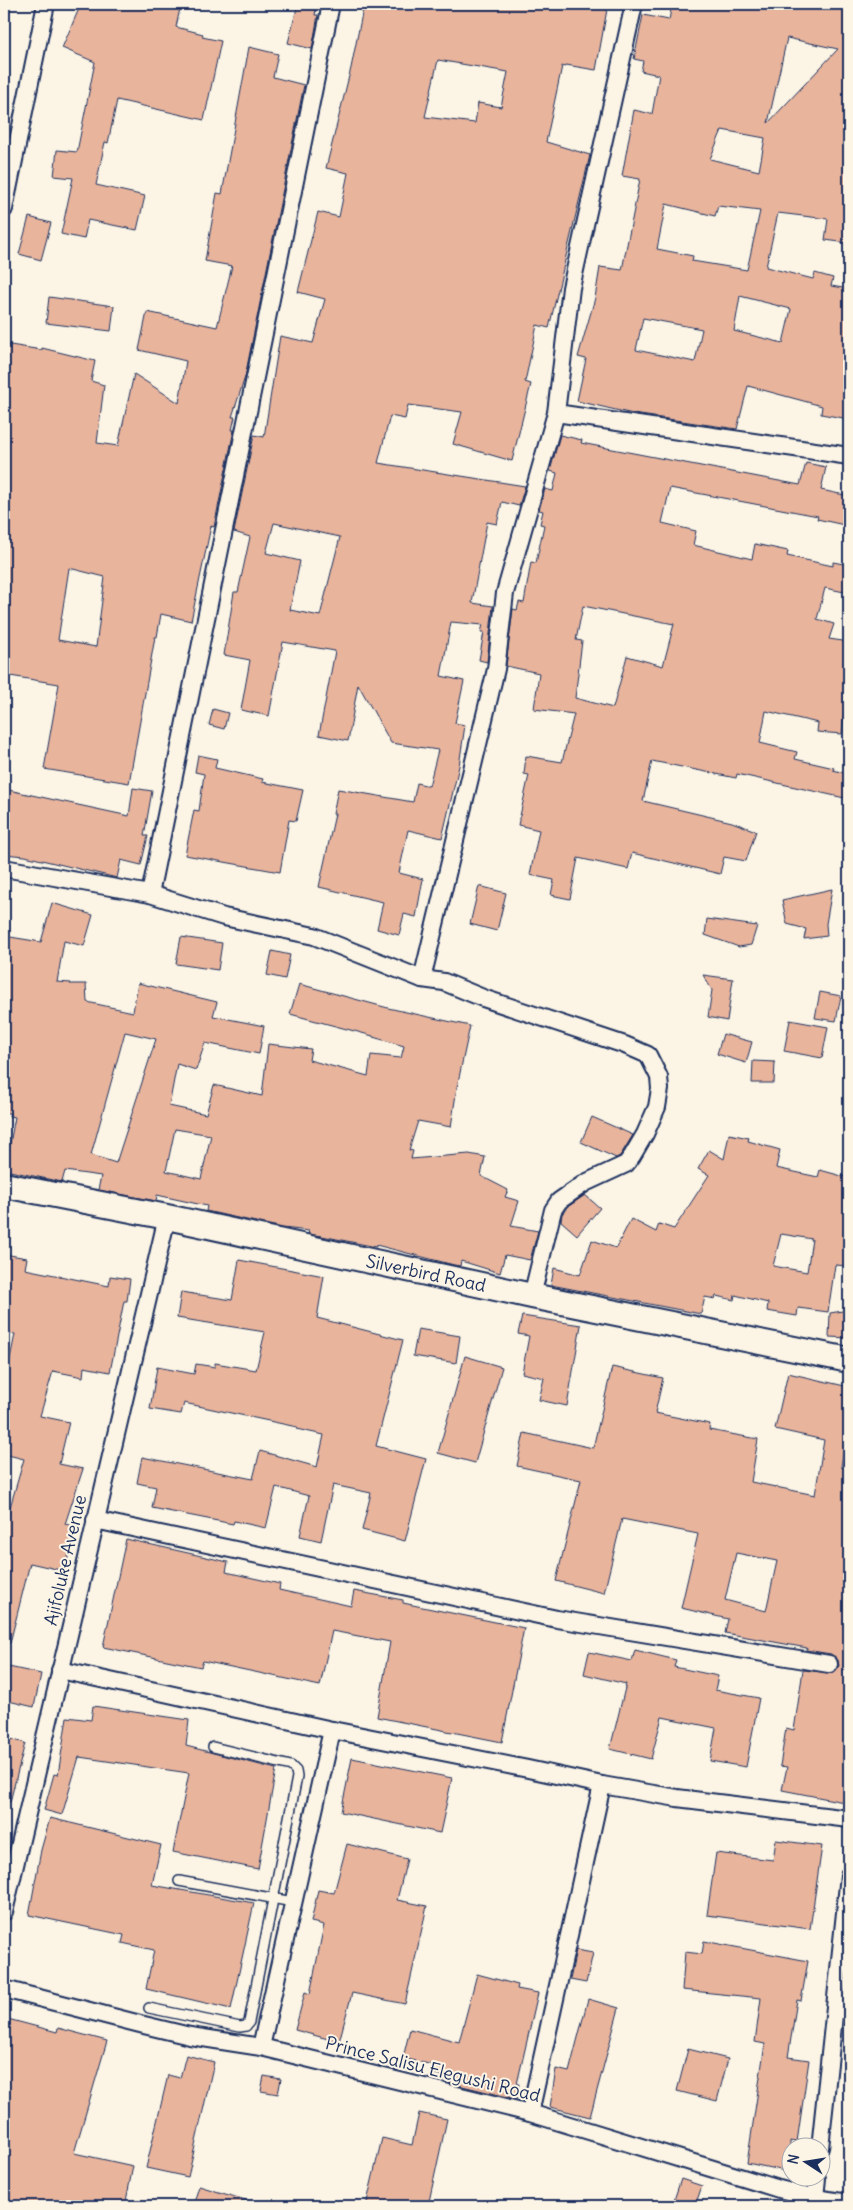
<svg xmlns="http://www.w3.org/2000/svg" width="853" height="2210" viewBox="0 0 853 2210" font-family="Delius,sans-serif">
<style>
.building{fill:#e9b49c;stroke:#1b2f5e;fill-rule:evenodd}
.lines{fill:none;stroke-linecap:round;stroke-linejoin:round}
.lane-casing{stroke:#1b2f5e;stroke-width:12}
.street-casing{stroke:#1b2f5e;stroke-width:20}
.secondary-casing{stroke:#1b2f5e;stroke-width:28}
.lane{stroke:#fcf5e5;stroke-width:9}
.street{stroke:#fcf5e5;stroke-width:16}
.secondary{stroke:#fcf5e5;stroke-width:24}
.labels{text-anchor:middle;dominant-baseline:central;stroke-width:4;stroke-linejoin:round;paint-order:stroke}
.street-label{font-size:18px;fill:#1b2f5e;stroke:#fcf5e5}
</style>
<rect width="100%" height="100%" fill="#fcf5e5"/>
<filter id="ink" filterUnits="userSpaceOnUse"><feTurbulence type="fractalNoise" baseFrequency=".02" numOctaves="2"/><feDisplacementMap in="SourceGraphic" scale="10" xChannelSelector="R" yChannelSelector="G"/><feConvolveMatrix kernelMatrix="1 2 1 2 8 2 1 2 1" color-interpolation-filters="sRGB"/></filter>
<g filter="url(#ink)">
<g class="building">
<path d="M81,4h100l-5,23 27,7 -1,3 19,4 -17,79 -87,-20 -9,43 -3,-1 -9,43 49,11 -8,34 -49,-10 -4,19 -23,-5 12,-56 -19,-2 3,-26 20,2 18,-90 -33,-14z"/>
<path d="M298,4h19l-2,11h3l-6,34 -24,-6z"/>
<path d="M364,4h244l-12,66 -30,-5 -1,2 -3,-1 -16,76 44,13 -41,173 -12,-3 -12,57 6,2 -19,77 -59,-17 9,-32 -54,-7 -3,14 -15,-3 -12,47 147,23 -6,20 -17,-4 -5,22 -10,-2 -15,81 21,3 -6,56 -8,-2 5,-28h-3l2,-7 -32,-3 -10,54 23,5 -9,42 10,2 -6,41 -17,72 -34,-8 -9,43 24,6 -7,38 -12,-3 -5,21 -22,-6 6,-27 -64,-15 16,-73h-2l5,-25 75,13 4,-19 12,3 9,-36 -47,-7 -33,-59 -10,57 -29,-6 16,-84 -52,-9 -14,74 -28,-6 9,-50 -26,-5 10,-63h4l12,-55 -16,-5 20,-97 10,2 16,-101 33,7 12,-44 -27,-7 20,-80 21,5 9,-44 -22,-5 25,-100zM438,60l70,12 -7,35 -23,-4 -3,20 -50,-6zM274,523l66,14 -20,79 -30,-6 10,-49 -34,-8z"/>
<path d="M672,4h177l-1,239 -23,-3 3,-21 -50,-6 -12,54 47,12 2,-6 18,5 -2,8 18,3v130l-28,-5 1,-8 -74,-20 -11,43 -104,-15 -56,-13 9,-42 -8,-2 17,-59 5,-31 22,3 18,-91 -18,-3 12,-66 18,4 7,-39 -18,-4 2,-10 -9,-2 9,-44 26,5zM787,38l51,11 -70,74zM722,130l43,8 -6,33 -49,-12zM666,204l49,12 3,-10 42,5 -13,59 -55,-9 1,-5 -36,-7zM740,296l51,13 -8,34 -49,-12zM643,318l59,11 -7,33 -59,-12z"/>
<path d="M249,47l29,7 -5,23 31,8 -59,292 -13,40h3l-3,13h2l-20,97 -3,-1 -20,95 -30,-7 -4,23h-2l-26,146 -85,-14 15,-85 -55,-9v-331l38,6v-2l53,13 -4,20 13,4 -7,58 21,3 16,-72 45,29 7,-42 -47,-11 8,-38 70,15 15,-61 -27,-5 12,-68 5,1zM69,568l36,9 -9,70 -38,-7z"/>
<path d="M29,217l22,6 -10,37 -22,-6z"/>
<path d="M49,297l65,9 -3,25 -65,-8z"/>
<path d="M560,435l22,5 -1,3 219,42 6,-22 20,4 -5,23 28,6v30l-32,-7 1,-3 -148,-28 -8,35 34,8 -3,14 59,14 3,-15 33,7 -1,5 46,10v-4l16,3v28l-24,-5 -8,31 17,5 -5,15 20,3v43l-2,-1 -5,50 -25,-2 1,-9 -52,-12 -6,32 37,9 -2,7 39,9 -1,2 16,4v25l-112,-25 -1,4 -84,-17 -9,40 89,21 24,9 -10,30 -22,-4 -4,17 -88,-21 -4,16 -50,-11 -8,41 -19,-4 3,-15 -24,-5 9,-45 -21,-5 11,-50 -5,-1 2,-18 36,6 12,-48 -40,-5 5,-36 -33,-7 7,-57 4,1 2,-8 5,1 7,-41 5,1 8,-38 -4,-1 3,-13 -4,-1 6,-21 8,2 4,-18 -7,-2zM583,606l91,18 -11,42 -36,-10 -14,52 -38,-10 7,-57 -6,-1z"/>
<path d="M213,709l15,4 -4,16 -15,-4z"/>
<path d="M198,755l19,4 -2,9 48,11 -1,3 41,8 -7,31 -7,-1 -9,52 -95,-17 9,-45 5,1 5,-37 -9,-2z"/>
<path d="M133,788l19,3 -8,45h4l-7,29 -20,-5 -4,18 -92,-22 -21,-2 3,-36 -3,-1v-28l125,27z"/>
<path d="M479,886l27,7 -9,38 -27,-7z"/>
<path d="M832,889l-6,35 1,12 -23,3 2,-10 -19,-5 -5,-24z"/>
<path d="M52,903l41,12 -9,31 -20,-5 -7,41 14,1 -1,1h16l1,18 46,10 5,-29 79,19 -4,14 51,10 -5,28 -54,-11 -9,27 -19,-6 -8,42 37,8 8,-29 48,11 6,-52 43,5 -2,11 59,16 3,-21 30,3 3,-12 -31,-9v-1l-83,-22 9,-30 89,24 82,18 -13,61 -6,40 -33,-6 -9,29 4,1 -2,8 58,-5 16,3 -4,19 27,14 -3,7 14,4 -8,25 27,5 -8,29 -25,-5 -5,18 -39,-12 -1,5 -6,-1 -78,-20v2l-54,-11 -14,-2 1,-3 -26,-3 -77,-17 1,-5 -50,-11 -1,6 -58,-11 3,-14 -36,-5 -3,11 -57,-12 10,-53 -6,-1 1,-3h-6v-177l37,6zM125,1032l31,7 -40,124 -25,-8zM175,1129l36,6 -10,44 -35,-8z"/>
<path d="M707,919l50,7 -6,19 -12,2 -34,-12z"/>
<path d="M181,937l41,6 -4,27 -42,-6z"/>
<path d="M272,951l18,4 -5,24 -18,-4z"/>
<path d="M703,975l30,4 -6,42 -19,-4 4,-27z"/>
<path d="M820,992l21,4 -5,25 -21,-3z"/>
<path d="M790,1020l38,7 -6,31 -38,-7z"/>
<path d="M723,1034l29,8 -6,21 -29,-9z"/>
<path d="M753,1061l22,1 -1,21h-22z"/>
<path d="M592,1117l41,18 -13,21 -4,2 -35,-16z"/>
<path d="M729,1134l20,4 -1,3 32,9 -4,18 42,9 2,-7 29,8v88l-14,-1 -7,47 -30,-4 -1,8 -30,-5 1,-8 -33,-8 -1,5 -18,-4 -1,3 -10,-2 -4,17 -150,-29 3,-17 26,7 12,-35 24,8 15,-29 25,13 3,-8 15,5 35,-54 -11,-6 11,-19 15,9zM781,1234l31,5 -5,33 -34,-6z"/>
<path d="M585,1195l15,13 -23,27 -16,-14 1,-7 7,-8z"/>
<path d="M4,1254l23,4 -2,11 84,17 1,-10 20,3 -3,22h-3l-14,71 -26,-5 -1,10 -30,-6 -13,45 29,6 -10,42 24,5 -18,55 10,2 -10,45 -35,-8 -20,80 -6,-1v-114l20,-69 -20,-5v-85h4l7,-35 -11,-1z"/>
<path d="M239,1260l85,16 -7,42 86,22 -27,106 50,13 -21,82 -43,-11 9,-37 -38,-8 -12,56 -21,-5 9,-40 -33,-9 -10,41 -32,-7 -1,3 -81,-16 4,-21 -19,-4 5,-26 111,22 7,-28 57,16 7,-32 -28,-6 1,-2 -113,-24 -3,11 -31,-5 7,-42 37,7 2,-10 19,3v-4l41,7 9,-38 -88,-14 4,-26 51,8z"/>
<path d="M849,1310v28l-20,-1 1,-24z"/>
<path d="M522,1316l59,9 -14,81 -28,-6 5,-22 -22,-5 7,-37 -11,-2z"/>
<path d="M418,1329l42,7 -4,27 -43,-7z"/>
<path d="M465,1356l37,11 -27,96 -37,-10z"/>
<path d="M612,1367l51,11 -8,35 55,11 -1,6 49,9 -7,43 64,13 9,-55 -49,-11 13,-56 61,14v41h-2l-6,39 8,2v180l-3,22h3v112l-5,19 -62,-12 5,-23 -7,-1 6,-38 8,2 9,-60 29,3 7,-7 -1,-6 -7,-6 -25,-4 1,-2 -82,-15 3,-14 -47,-11 17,-74 -76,-15 -18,74 -48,-12 25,-101 -64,-14 7,-33 69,15zM736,1553l41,8 -11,50 -41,-11z"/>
<path d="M126,1539l102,23 -2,10 54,12 -1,6 72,16 3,-15 49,9v3l121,25 -22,114 -125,-25 13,-75 -58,-11 -12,55 -117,-25 -2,6 -98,-20z"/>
<path d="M635,1650l41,10 -2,7 44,9 -3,14 44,8 -13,69 -36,-6 6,-33 -54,-11 -11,42 -41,-10 16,-65 -42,-10 5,-22 43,9z"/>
<path d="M4,1666l37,8 -7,33 -30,-7z"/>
<path d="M93,1706l96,14 -3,26 90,23 -18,100 -85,-17 16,-79 -110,-16 -17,58 -18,-5 10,-36 4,1 9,-58 24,3z"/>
<path d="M4,1737l21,6 -15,59 -6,-1z"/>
<path d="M352,1758l100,20 -12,55 -99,-21z"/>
<path d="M50,1818l111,27 -9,40 102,18 -23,106 -85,-20 8,-39 -32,-7 2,-8 -95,-20 12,-65z"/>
<path d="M776,1840l46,6 -12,83 -103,-14 9,-62 57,7z"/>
<path d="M347,1844l60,15 -10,41 30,6 -22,98 -53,-11 -13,49 -44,-12 10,-38 5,2 14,-69 -13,-3 7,-32 16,3z"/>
<path d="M704,1941l104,20 -7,40 -4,-1 -9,57 21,3 -12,82 -7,-1v31l-43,-9 18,-119 -10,-2 6,-44 -79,-8 3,-38 17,2z"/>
<path d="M576,1950l17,3 -7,30 -16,-3z"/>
<path d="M477,1974l41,11 -1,4 21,4 -21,91h2l-3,15 -66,-16 2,-5 -21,-5 2,-8 -30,-7 7,-29 49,13z"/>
<path d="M588,1999l31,9 -29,109 -40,-10 6,-38 13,3z"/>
<path d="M4,2018l53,14 1,-4 49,13 -33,112 59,13 -8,40h-121z"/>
<path d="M688,2049l40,10 -11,42 -40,-10z"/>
<path d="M186,2055l28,7 -26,115 -42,-9 22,-93 12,3z"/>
<path d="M264,2076l17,3 -3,15 -17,-3z"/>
<path d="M419,2113l28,6 -19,87h-62l16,-68 30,7z"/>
<path d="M681,2179l21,7 -7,20h-23z"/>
<path d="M199,2186l53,16 -1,4h-58z"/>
</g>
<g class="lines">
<defs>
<g id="lane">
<path d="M179,1881l114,21"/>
<path d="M149,2008l91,19 6,-1 3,-4 48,-245 -1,-6 -5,-5 -78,-19"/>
</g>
<g id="street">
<path d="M4,209l42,-205"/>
<path d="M556,413l293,43"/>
<path d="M4,868l146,26 74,23 90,19 108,43 22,3 39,16 142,47 23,10 11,22 1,12 -3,18 -12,27 -13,22 -6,8 -41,19 -26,18 -6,9 -21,86"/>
<path d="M150,894l181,-890"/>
<path d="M422,979l74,-310 9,-76 51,-180 15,-125 63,-284"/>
<path d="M95,1520l462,99 272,45"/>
<path d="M60,1670l272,60 196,39 74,16 75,13 172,21"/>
<path d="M4,1912l163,-695"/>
<path d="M4,1989l140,36 46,11 71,11 269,66 249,76 36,9 34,5"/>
<path d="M261,2047l71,-317"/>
<path d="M530,2113l72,-328"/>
<path d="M820,2148l29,-273"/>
<path d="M815,2198l2,-20"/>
</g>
<path id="secondary" d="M4,1185l163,32 365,79 317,64"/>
</defs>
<use href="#lane" class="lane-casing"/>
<use href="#street" class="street-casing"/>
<use href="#secondary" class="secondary-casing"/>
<use href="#lane" class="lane"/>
<use href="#street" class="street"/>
<use href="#secondary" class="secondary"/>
</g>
</g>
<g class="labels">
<g class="street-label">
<text transform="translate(426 1273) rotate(12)">Silverbird Road</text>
<text transform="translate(65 1560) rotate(-77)">Ajifoluke Avenue</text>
<text transform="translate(433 2069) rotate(14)">Prince Salisu Elegushi Road</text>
</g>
</g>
<rect width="853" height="2210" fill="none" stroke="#fcf5e5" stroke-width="20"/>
<rect x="10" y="10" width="833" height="2190" fill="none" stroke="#1b2f5e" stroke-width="2" filter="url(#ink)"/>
<g transform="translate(806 2162) rotate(282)"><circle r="24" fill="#fcf5e5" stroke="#a2a6af"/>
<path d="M0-4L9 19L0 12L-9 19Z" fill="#1b2f5e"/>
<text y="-8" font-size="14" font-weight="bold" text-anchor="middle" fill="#1b2f5e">N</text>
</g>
</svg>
